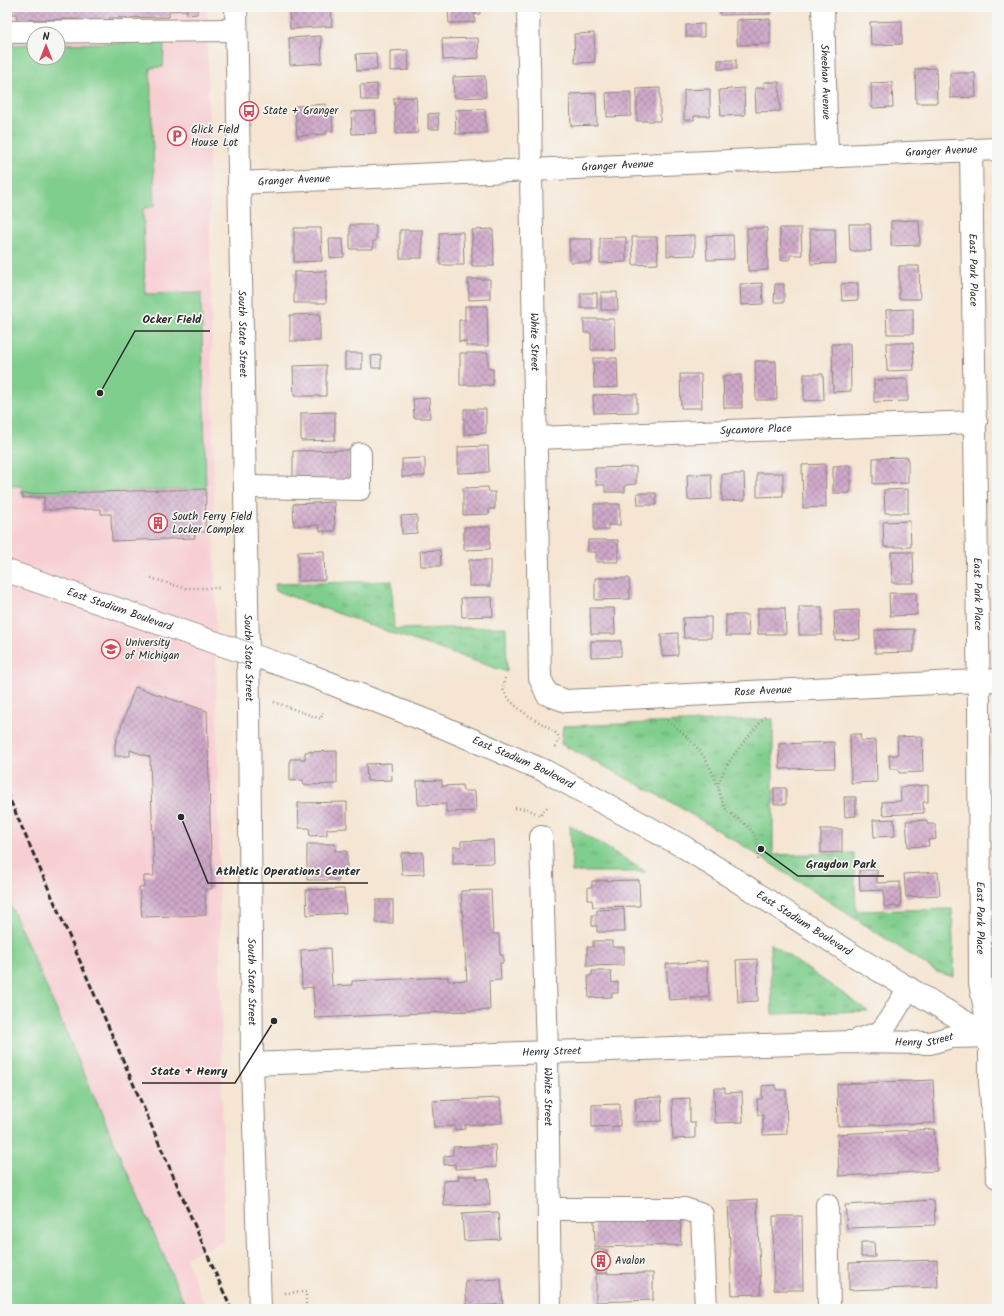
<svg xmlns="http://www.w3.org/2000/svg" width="1004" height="1316" viewBox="0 0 1004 1316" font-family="Kalam,sans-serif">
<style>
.built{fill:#f7cfd3;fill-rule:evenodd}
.green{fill:#80ce8d;stroke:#567c5c}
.park{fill:url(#park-tufts);stroke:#567c5c}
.building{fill:url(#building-cross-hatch)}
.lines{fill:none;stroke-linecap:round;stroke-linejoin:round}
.minor-casing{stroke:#90887e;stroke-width:24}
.major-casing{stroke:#90887e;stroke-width:24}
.path{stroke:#90887e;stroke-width:2.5;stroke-dasharray:1 3;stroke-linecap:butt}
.minor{stroke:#fff;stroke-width:22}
.major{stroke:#fff;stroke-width:22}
.rail{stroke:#2b2b2b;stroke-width:3;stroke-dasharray:6 3;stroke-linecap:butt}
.major-bridge-casing{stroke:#90887e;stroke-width:24;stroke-linecap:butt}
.major-bridge{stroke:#fff;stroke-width:22}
.labels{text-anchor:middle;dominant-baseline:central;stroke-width:3.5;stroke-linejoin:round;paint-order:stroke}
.street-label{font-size:11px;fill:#2b2b2b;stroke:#f6f6f2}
.poi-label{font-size:11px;fill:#2b2b2b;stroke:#f6f6f2;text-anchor:start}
.leader{fill:none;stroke:#2b2b2b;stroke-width:1.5}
.callout-dot{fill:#2b2b2b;stroke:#f6f6f2;stroke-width:1.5}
.callout-label{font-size:12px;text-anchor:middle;font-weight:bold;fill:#2b2b2b;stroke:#f6f6f2;stroke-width:3.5;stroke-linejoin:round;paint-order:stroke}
</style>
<defs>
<pattern id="park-tufts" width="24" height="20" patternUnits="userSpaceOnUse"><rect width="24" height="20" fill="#80ce8d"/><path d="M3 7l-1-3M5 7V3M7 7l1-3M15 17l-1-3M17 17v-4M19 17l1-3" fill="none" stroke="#69a773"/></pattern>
<pattern id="building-cross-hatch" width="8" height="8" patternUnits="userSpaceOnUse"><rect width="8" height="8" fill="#cfa8c9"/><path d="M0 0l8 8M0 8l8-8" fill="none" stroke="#a889a3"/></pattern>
</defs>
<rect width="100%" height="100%" fill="#f6f6f2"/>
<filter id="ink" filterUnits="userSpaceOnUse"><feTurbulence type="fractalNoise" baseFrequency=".025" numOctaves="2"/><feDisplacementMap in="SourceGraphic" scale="8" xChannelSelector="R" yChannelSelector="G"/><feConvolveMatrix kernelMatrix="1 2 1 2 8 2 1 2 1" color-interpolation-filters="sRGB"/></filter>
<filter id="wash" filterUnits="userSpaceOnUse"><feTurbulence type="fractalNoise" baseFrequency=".012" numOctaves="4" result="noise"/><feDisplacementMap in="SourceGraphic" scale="16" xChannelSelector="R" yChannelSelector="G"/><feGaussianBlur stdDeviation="0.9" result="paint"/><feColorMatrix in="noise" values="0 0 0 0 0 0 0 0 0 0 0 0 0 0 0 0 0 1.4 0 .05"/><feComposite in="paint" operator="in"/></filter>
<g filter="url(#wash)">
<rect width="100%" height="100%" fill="#f5e5d2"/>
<path class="built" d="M7,7h200l17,1234 -39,16 22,52h-200zM34,34h24v24h-24z"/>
<g class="green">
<path d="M164,42l-1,25 -13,1 5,138 -12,3 2,85 56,-1 5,196 -184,5v-8h-15v-441l27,-1v14h24v-14z"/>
<path d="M7,897l180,412h-180z"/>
</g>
<g class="park">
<path d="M392,581l2,48 112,-2 1,45 -115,-39 -116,-42 -1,-7z"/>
<path d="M773,719v136l81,-2 2,58 96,-2 2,68 -17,-5 -193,-126 -80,-48 -103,-54 2,-18z"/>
<path d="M570,825l76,47h-74z"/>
<path d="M770,943l98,68 -96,3z"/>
</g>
<g id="blocks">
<g class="building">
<path d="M7,7h190v7l-10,1v-5l-18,1v6l-60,1v4l-31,1v-4l-61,1v-6h-10z"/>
<path d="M289,7h42l1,19 -42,3z"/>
<path d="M453,7h27v7h-6l1,8 -26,1 -1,-14z"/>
<path d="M720,7h50v7l-50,1z"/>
<path d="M770,19v25l-33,1v-25z"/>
<path d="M902,21v23l-31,1 -1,-23z"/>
<path d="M704,24v13h-18v-12z"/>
<path d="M594,33l1,29 -20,1 -1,-29z"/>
<path d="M321,36l1,27 -32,2 -1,-27z"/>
<path d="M478,38l1,20 -36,2 -1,-21z"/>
<path d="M408,50l1,20 -19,1v-20z"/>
<path d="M376,53l1,17 -20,1 -1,-17z"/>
<rect x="718" y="60" width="18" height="9"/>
<path d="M936,68l1,35h-21l-1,-34z"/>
<path d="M950,73h25l1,24 -26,1z"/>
<path d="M485,76l1,21 -32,1 -1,-21z"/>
<path d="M764,82h15l1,29 -24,1 -1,-24h9z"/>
<path d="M892,82l1,25 -21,1 -1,-25z"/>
<path d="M377,84v16h-16l-1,-15z"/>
<path d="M660,88v33h-23v-32z"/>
<path d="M744,88l1,27 -24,1 -2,-26z"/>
<path d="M710,89v27h-16v4h-10v-30z"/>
<path d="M631,92v24l-24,1 -1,-24z"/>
<path d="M596,93l1,32 -26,1 -1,-32z"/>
<path d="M416,97l2,36 -22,1 -2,-36z"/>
<path d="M326,104v8l6,-1 1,20h-7v3l-29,2 -2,-30z"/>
<path d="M485,109l1,24 -30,1 -1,-24z"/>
<path d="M375,111l1,22 -24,1 -1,-22z"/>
<path d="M438,113l1,16h-11v-15z"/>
<path d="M919,220l1,25 -29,1v-25z"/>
<path d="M849,224h21l1,27h-21z"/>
<path d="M350,225h26v16h-3v8h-23z"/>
<path d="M294,228h27l1,33 -28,1z"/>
<path d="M747,228h20l1,42 -20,1z"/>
<path d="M780,228h21l1,27h-12v5h-9z"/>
<path d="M493,229l1,37h-22v-36z"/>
<path d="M810,229h25l1,34 -25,1z"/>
<rect x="400" y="230" width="22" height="28"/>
<path d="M463,232l1,33h-24l-1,-32z"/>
<path d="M695,235v20l-28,1v-20z"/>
<path d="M733,235l1,24 -27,1 -1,-24z"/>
<path d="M626,237v25l-26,1v-25z"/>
<path d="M632,237h25l1,27 -25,1z"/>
<path d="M329,239h14l1,18 -14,1z"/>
<path d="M569,239h23v23h-22z"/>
<path d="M899,266h20l1,33h-21z"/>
<path d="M326,271v32h-32v-31z"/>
<path d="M468,279h22v20l-21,1z"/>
<path d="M762,283l1,21 -22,1 -1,-21z"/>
<path d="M858,283v17l-16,1 -1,-17z"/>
<path d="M775,284h9v18h-10z"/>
<path d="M601,292h16l1,18h-17z"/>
<rect x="581" y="293" width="16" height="15"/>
<path d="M465,306h22l1,40h-22v-5l-7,1v-22h6z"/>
<path d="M913,309v25h-26l-1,-24z"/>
<path d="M320,314v27h-30v-26z"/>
<path d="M584,319h30l1,31h-24v-17h-7z"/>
<path d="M886,343h27l1,27 -27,1z"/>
<path d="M832,344h18l1,47 -18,1z"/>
<rect x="345" y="353" width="17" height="16"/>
<path d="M460,353h28v16h5v16h-33z"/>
<path d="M381,355v13h-9l-1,-12z"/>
<path d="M593,358h24l1,29 -24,1z"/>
<path d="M755,361h21l1,39h-21z"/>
<path d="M326,365v31h-32l-1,-30z"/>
<path d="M680,374h21l1,34h-21z"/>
<path d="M804,374h19l1,26 -20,1z"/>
<path d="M741,375l1,33h-18l-1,-32z"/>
<path d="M908,379v22l-34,1v-22z"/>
<path d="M637,394v18l-43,1 -1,-18z"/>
<path d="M429,398l1,20h-16l-1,-19z"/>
<path d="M464,409h22v24l-22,1z"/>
<path d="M335,412v28l-34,1v-28z"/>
<path d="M488,446l1,26 -31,1v-26z"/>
<path d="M349,450v29l-56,1v-29z"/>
<path d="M908,457v26l-35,1v-26z"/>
<path d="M425,458v18l-23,1v-18z"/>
<path d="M825,464l1,43 -23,1 -1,-43z"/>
<path d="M850,465v28h-17v-27z"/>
<path d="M636,467v17l-11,1v7h-20v-7h-9l-1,-17z"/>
<path d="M757,473h26v23l-26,1z"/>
<path d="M711,474l1,25 -24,1 -1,-25z"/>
<path d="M722,474h22l1,26 -23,1z"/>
<path d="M488,487l1,5h6v17h-6v5l-26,1v-27z"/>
<path d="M206,489l-1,43h-11l1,6 -83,3 -1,-27h-10v-5l-57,1v-13l-21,1 -1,-4z"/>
<path d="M908,489v24h-23l-1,-23z"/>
<path d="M637,493h19v12h-18z"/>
<path d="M334,502l1,29h-15l-1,-6 -25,1 -1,-22z"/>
<path d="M594,504h26v21h-12v5h-14z"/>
<path d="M417,515v18l-15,1 -1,-18z"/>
<path d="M910,521l1,26h-27l-1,-25z"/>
<path d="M464,527h26v22l-26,1z"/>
<path d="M588,540h30v22h-22v-10h-8z"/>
<path d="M440,550l1,16h-20l-1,-15z"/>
<path d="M324,551l1,29 -27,1v-29z"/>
<path d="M891,552h22l1,31h-22z"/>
<rect x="469" y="560" width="21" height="26"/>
<path d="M595,578h34l1,21 -35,1z"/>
<path d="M889,593h27l1,22 -27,1z"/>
<path d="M492,597l1,19 -31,1 -1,-19z"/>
<rect x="799" y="607" width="23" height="28"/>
<path d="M590,608h24l1,26h-24z"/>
<path d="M758,608h27l1,26h-28z"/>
<path d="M859,610l1,29 -25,1 -1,-29z"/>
<path d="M726,615h22l1,21h-23z"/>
<path d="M711,617v21h-27l-1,-20z"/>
<path d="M914,629v23l-39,1v-23z"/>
<path d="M678,633v22l-16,1 -1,-22z"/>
<path d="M591,641h30v15l-30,1z"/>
<path d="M135,687l72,24 5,178h-7l1,26 -64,2 -3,-30h5v-11h10l-4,-119 -20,-7v6h-15v-12z"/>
<path d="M850,734h10l1,7 15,-1 1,42 -26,1z"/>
<path d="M922,736l1,36 -24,1 -1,-4h-8l-1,-14h9l-1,-18z"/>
<path d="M834,742l1,26 -55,1 -1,-25z"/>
<path d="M337,751v33l-33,1 -1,-5 -13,1v-22h15v-7z"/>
<path d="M391,763l1,17 -25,1 -1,-17z"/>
<path d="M442,780v6l20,-1 1,6h12l1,20 -30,1v-8l-28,1 -1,-24z"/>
<path d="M928,785v17h-5l1,11 -41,2 -1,-13 19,-1 -1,-14z"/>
<rect x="774" y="788" width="12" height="16"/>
<path d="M844,797h12v19l-11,1z"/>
<path d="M347,802v26l-20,1v6l-17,1 -1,-8h-10l-1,-25z"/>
<path d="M894,819l1,17 -21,1 -1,-17z"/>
<path d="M927,820v4h8l1,15 -8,1 1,6 -21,1 -2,-26z"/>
<path d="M821,829h21v23l-21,1z"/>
<path d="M493,840l1,23 -41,1v-17h8v-6z"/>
<path d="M307,844h28v7h12v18h-8v11h-32z"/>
<path d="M423,852l1,22 -22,1 -1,-22z"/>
<path d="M859,870h18v13l23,-1 1,24 -17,1v-17l-24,1z"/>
<path d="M938,872l2,23 -34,2 -2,-23z"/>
<path d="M639,880l1,26 -47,1 -1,-7h-4v-13h4v-6z"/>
<path d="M344,889l2,24 -39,2 -1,-25z"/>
<path d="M491,890l2,44h6l1,21h3v8h-3l1,17 -12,1 1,29 -175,8 -2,-31 -11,1 -1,-38 29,-2 2,38 20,-1v-4l96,-4v4l19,-1 -6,-89z"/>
<rect x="376" y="900" width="17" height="23"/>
<path d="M624,909l1,23h-28v-6h-5v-11h5v-5z"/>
<path d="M593,941h19v6h12v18l-37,1v-19h6z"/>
<path d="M757,959l1,42 -20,1 -2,-42z"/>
<path d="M707,961l2,36 -40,3 -3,-36z"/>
<path d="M592,971h19l1,12 6,-1v11h-6v4l-23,1 -1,-22 4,-1z"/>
<path d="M933,1080l2,43 -97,3 -1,-42z"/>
<path d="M776,1085v5h10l1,44 -24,1v-20h-5l-1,-16h5v-13z"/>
<path d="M714,1088h11v5l17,-1 1,30 -28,1z"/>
<path d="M661,1097l1,24 -26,1 -1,-24z"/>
<path d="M500,1098l2,25 -37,2v4l-10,1v-4l-21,1 -2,-26z"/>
<path d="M690,1098v24h5v16l-22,1 -1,-40z"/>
<path d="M620,1104v22l-28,1v-22z"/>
<path d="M934,1129l3,42 -98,5 -2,-42z"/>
<path d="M495,1145l1,22 -41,2v-5l-11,1v-9l9,-1v-8z"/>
<path d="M458,1176h19v3h12l1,26 -46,1 -1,-25 16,-1z"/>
<path d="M757,1199l4,95 -29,1 -4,-94z"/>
<path d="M934,1200l1,25 -88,3 -2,-23z"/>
<path d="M498,1212l2,27 -36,2 -2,-27z"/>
<path d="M680,1216l1,29 -86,2 -1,-28z"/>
<path d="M773,1216h29l1,74h-29z"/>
<path d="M861,1242h13l1,15h-14z"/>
<rect x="595" y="1250" width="12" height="23"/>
<path d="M937,1260l1,27 -89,3v-27z"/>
<path d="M653,1273v27l-57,2v-28z"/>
<path d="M501,1279l2,25 -36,2 -2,-25z"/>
</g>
</g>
</g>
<g filter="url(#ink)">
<use href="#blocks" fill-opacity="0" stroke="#90887e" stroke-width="1"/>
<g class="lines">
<defs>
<g id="minor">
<path id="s1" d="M528,7l12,671 7,16 19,7 431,-21"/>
<path id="s2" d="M823,7l4,149"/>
<path d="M7,32l229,-2"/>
<path id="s3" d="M971,150l8,557 1,276 10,53v47l5,54 2,40"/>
<path id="s4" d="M239,183l758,-34"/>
<path id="s5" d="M535,438l441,-16"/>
<path d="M245,487l115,2v-35"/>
<path id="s6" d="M541,837l6,215 3,257"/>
<path d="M860,1039l19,-6 6,-6 24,-39"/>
<path id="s7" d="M252,1064l269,-11 330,-11 79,1 21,-6 46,-1"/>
<path d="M827,1205l2,104"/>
<path d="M549,1209h136l17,6 4,94"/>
</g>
<g id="major">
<path id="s8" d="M236,7l13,700 3,357 8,245"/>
<path id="s9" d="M7,571l189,65"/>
<path id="s10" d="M249,654l50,17 146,57 100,43 139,76 169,108 144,86"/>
</g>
</defs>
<use href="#minor" class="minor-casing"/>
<use href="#major" class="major-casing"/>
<g class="path">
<path d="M151,578l33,10h36"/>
<path d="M505,678l-2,11c9,22 39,32 55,46l1,4 -4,9"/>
<path d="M274,702l47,17 2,-9"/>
<path d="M667,721c22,15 39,33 48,58 4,9 5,20 10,29 2,4 8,7 12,10 19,14 22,20 21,43"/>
<path d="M718,787c4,-23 33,-53 47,-70"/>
<path d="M515,808l12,1 13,6 9,-10"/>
<path d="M285,1293l21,-1v17"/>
</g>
<use href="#minor" class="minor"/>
<use href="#major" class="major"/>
<path class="rail" d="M7,793l224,516"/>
<defs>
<path id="major-bridge" d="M196,636l53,18"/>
</defs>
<use href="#major-bridge" class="major-bridge-casing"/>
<use href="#major-bridge" class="major-bridge"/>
</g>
</g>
<defs>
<symbol id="bus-ring" viewBox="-11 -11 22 22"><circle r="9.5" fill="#f6f6f2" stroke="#d1495b" stroke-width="1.5"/><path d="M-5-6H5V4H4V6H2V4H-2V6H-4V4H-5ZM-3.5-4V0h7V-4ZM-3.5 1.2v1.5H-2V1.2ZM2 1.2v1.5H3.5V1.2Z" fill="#d1495b"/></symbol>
<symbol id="parking-ring" viewBox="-11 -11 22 22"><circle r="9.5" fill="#f6f6f2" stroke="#d1495b" stroke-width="1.5"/><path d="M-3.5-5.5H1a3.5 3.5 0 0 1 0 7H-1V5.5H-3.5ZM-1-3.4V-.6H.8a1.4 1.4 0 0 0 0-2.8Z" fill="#d1495b"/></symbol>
<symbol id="building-ring" viewBox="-11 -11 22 22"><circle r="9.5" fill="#f6f6f2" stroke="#d1495b" stroke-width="1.5"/><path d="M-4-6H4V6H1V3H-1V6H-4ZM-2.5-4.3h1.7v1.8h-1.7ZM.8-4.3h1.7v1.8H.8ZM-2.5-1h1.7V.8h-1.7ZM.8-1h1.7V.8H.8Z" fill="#d1495b"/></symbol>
<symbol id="university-ring" viewBox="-11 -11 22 22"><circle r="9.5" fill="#f6f6f2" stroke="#d1495b" stroke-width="1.5"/><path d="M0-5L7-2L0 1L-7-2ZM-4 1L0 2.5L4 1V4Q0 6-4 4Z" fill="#d1495b"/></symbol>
</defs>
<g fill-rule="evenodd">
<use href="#bus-ring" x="238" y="100" width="22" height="22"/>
<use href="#parking-ring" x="166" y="125" width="22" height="22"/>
<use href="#building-ring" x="147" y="512" width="22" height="22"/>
<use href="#university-ring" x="100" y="638" width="22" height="22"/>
<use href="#building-ring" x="590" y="1250" width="22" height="22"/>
</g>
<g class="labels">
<g class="street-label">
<text stroke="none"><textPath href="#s2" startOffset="75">Sheehan Avenue</textPath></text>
<text stroke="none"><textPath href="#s4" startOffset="703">Granger Avenue</textPath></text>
<text stroke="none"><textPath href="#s4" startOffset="379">Granger Avenue</textPath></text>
<text stroke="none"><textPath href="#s4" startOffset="55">Granger Avenue</textPath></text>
<text stroke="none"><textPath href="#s3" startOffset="120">East Park Place</textPath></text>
<text stroke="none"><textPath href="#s8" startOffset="327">South State Street</textPath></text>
<text stroke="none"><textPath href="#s1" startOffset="335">White Street</textPath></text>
<text stroke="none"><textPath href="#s5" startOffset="221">Sycamore Place</textPath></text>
<text stroke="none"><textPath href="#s3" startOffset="444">East Park Place</textPath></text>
<text stroke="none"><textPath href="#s9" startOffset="119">East Stadium Boulevard</textPath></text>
<text stroke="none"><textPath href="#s8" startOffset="651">South State Street</textPath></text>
<text stroke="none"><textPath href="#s1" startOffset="906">Rose Avenue</textPath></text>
<text stroke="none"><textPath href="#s10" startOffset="295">East Stadium Boulevard</textPath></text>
<text stroke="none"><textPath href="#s3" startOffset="768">East Park Place</textPath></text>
<text stroke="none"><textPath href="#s10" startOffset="619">East Stadium Boulevard</textPath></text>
<text stroke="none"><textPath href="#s8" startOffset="975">South State Street</textPath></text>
<text stroke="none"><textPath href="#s7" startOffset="673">Henry Street</textPath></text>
<text stroke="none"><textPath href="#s7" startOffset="300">Henry Street</textPath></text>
<text stroke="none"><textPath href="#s6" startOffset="260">White Street</textPath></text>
</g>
<g class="poi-label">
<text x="263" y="111">State + Granger</text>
<text x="191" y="130">Glick Field<tspan x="191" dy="13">House Lot</tspan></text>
<text x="172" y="517">South Ferry Field<tspan x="172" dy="13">Locker Complex</tspan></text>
<text x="125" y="643">University<tspan x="125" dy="13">of Michigan</tspan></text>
<text x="615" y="1261">Avalon</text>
</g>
</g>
<path class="leader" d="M100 393L135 331H210M761 849L798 876H884M181 817L208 883H368M274 1021L235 1083H142"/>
<g class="callout-dot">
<circle cx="100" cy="393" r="4"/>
<circle cx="761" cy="849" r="4"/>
<circle cx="181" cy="817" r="4"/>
<circle cx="274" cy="1021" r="4"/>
</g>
<g class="callout-label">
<text x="172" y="323">Ocker Field</text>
<text x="841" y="868">Graydon Park</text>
<text x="288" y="875">Athletic Operations Center</text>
<text x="189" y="1075">State + Henry</text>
</g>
<rect width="1004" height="1316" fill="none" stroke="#f6f6f2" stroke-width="24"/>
<g transform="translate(46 46)"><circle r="19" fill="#f6f6f2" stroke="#a5a5a2"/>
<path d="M0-3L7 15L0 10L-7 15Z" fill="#d1495b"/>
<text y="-6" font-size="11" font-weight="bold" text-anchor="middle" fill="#2b2b2b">N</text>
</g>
</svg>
